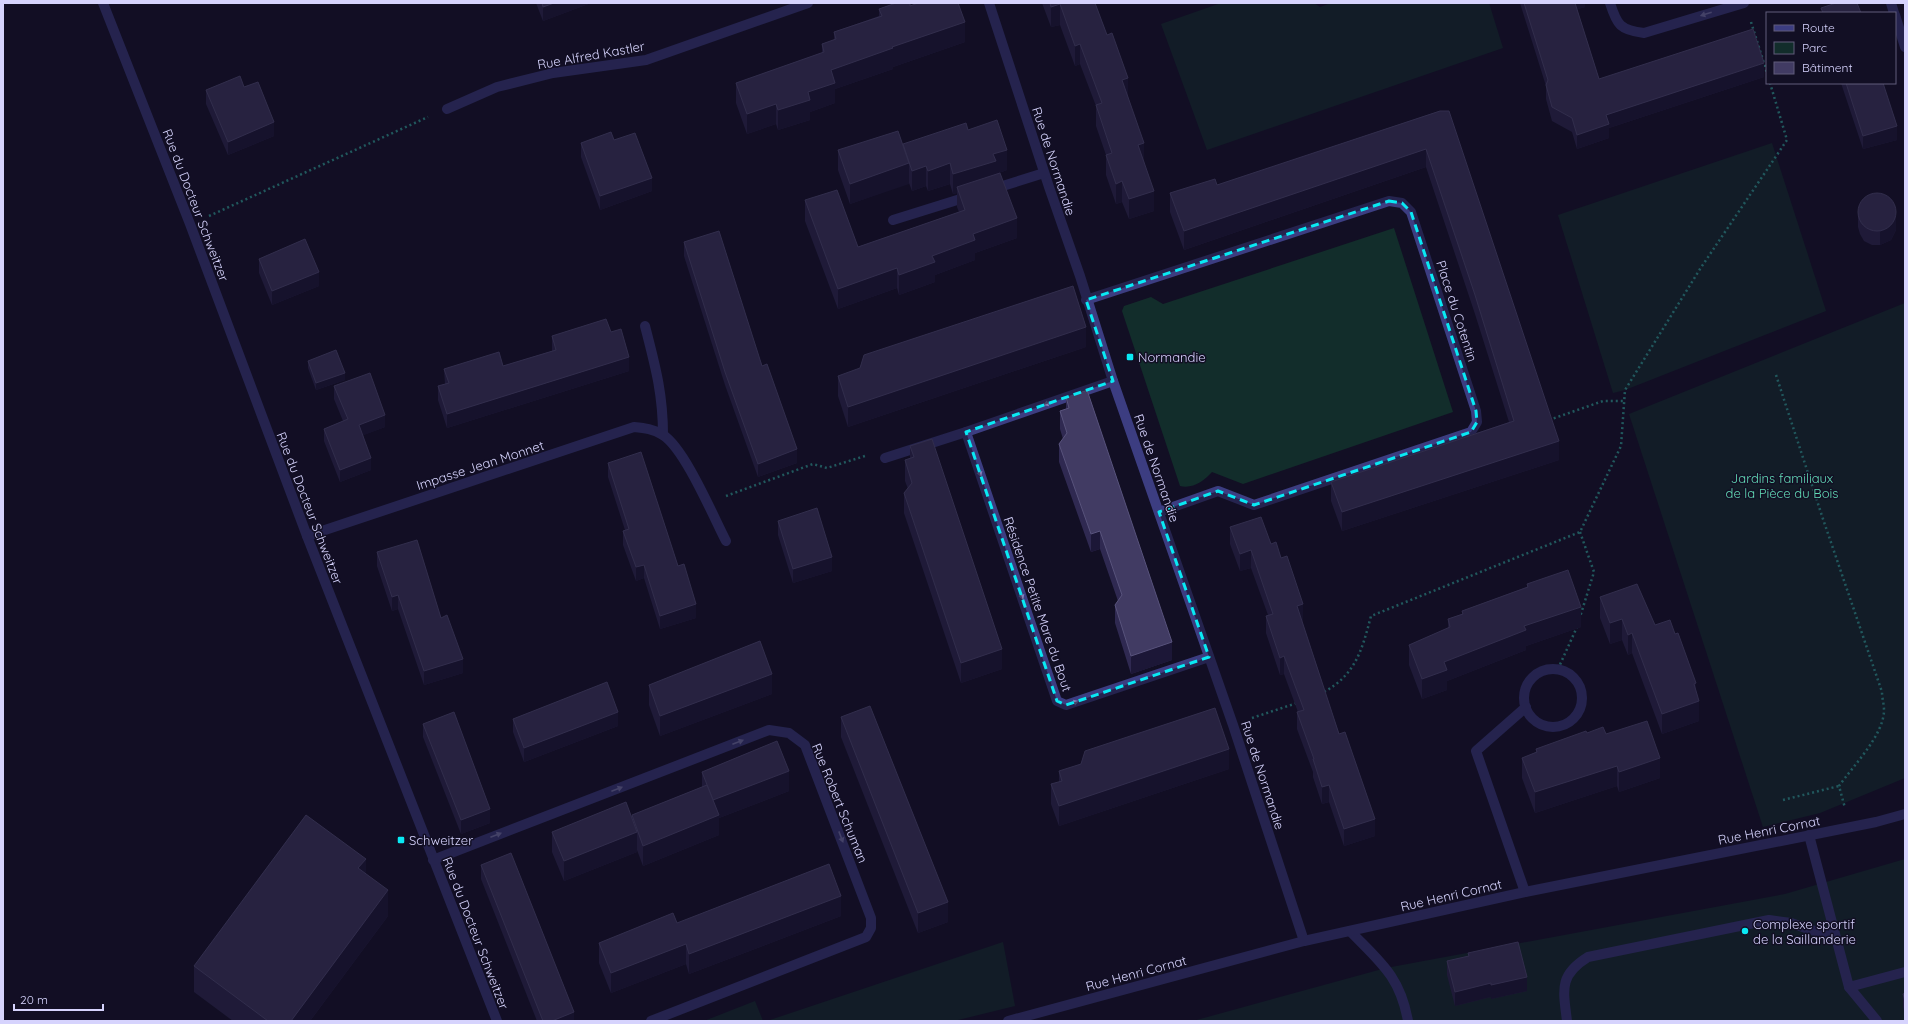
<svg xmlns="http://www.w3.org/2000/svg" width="1908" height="1024" viewBox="0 0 1908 1024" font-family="Quicksand,sans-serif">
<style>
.green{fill:#122d2b}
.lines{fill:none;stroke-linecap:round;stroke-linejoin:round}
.path{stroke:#33b2a3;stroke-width:2.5;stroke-dasharray:2 3;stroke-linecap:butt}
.lane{stroke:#3c3d81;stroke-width:10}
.street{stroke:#3c3d81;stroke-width:10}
.wall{fill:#2f2951}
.shaded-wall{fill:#1c1737}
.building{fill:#413b63;stroke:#58537c}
.oneway{fill:#8180b9}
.marked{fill:none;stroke:#09e9f4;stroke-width:3;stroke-dasharray:8 5;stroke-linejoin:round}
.poi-dot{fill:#09e9f4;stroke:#120f24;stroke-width:1.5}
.labels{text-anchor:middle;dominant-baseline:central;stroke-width:3;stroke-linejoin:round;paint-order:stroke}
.street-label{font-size:13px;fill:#d6d3fd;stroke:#120f24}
.poi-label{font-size:13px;fill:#d6d3fd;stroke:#120f24;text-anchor:start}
.park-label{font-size:13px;fill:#62dbb6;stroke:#120f24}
</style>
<rect width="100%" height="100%" fill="#120f24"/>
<g class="green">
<path d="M1221,3h93l6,4 11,-4h158l14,45 -296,102 -46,-126z"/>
<path d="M1772,143l54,168 -201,79 -12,3 -55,-178z"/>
<path d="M1394,228l59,184 -210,72 -31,-12c-8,9 -19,17 -32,14l-58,-175 2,-5 27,-9 12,7z"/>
<path d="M1905,303v475l-85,35 -57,14 -134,-413z"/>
<path d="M1905,859v162h-712l193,-53 399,-74z"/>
<path d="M1003,942l12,64 -61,15h-187z"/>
<path d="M755,1001l8,20h-59z"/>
</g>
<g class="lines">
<g class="path">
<path d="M1751,22l16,51"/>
<path d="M209,216l219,-99"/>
<path d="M1776,375l47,144 59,173c0,6 2,12 2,18 0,25 -31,56 -45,76l6,22"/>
<path d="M1549,420l54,-19h22"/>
<path d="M726,496l87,-32 14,4 38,-12"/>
<path d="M1580,532l14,40 -14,45"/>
<path d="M1558,669l19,-42"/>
<path d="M1324,692c32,-18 38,-42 47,-76l209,-84 41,-86 4,-56 75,-121 87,-129 -17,-57"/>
<path d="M1252,718l45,-15"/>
<path d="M1783,800l56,-14"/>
</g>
<g class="lane">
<path d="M1809,835l40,152 56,-15"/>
<path d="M1350,931c30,31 50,45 58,90"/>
<path d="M1849,987l28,34"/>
<path d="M1567,1021c-4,-32 -8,-46 21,-64l181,-37 22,3 44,15"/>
</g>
<g class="street">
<path d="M103,3l87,221 117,312 190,485"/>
<path d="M989,3l60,184 31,89 33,105 120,344 71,216"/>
<path d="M1610,3c7,22 10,27 34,30l100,-30"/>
<path d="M1891,3l3,10"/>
<path d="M1895,15l10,32"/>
<path d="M447,109l50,-22 56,-14 93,-13 162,-57"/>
<path d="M993,189l51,-16"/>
<path d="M893,220l77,-24"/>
<path d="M1086,300l303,-99 13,2 9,9 65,199 1,11 -6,10 -217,73 -36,-14 -59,21"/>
<path d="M645,326c10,39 18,67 18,109"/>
<path d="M1113,381l-147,51 91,269 9,4 143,-48"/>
<path d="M885,458l81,-26"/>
<path d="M307,536l327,-109c10,1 20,2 29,8 22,14 50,81 63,106"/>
<circle cx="1553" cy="698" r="29"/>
<path d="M433,860l336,-130 20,3 16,12 66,173v10l-5,9 -215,84"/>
<path d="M1525,892l-49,-141 50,-44"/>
<path d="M1008,1021l296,-80 221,-49 351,-70 29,-8"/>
</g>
</g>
<g class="wall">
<path d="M536,3h55l-48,18z"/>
<path d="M1042,3h53l33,94 16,64 10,50 -25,8 -7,-17 -6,2 -10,-29v-20l-10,-29v-20l-16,-42 -5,2 -15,-41 -9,2z"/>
<path d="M1520,3h65v4l-8,2 22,70 165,-2 -155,51v10l-32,11 -5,-17 -20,-11 -6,-22v-13z"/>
<path d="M910,6l55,36 -72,25v2l-58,20v14l-25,9v8l-32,10 -2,-6 -29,10 -11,-31v-20l86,-30v-9l12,-4v-8l45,-16v-7z"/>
<path d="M1841,83h42l14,57 -34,9z"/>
<path d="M244,87l30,49 -46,19 -22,-51v-14z"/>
<path d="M1440,111l119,349 -217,71 -11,-30v-19l178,-60 -34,-108 -49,-147 -242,83 -14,-38v-19l47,-8z"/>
<path d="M968,130l39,40 -11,4v1l21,63 -42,15v7l-40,15v7l-36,13 -2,-7 -59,21 -33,-88v-21l53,47 101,-35 -2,-5v-14l-4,1 -3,-10 -22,7 -2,-5 -14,5 -3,-8 -59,21 -12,-34v-20l65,-4z"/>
<path d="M614,140l38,51 -52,19 -19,-53v-14z"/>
<path d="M1858,213l38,17 -5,10 -11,5h-8l-8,-4 -4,-7 -2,-7z"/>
<path d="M684,242l113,221 -39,14 -33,-92 -41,-129z"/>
<path d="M259,259l60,27 -47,19 -13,-32z"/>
<path d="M611,332l18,39 -182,57 -9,-28v-14l7,-2 -1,-15 59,-3 49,-15v-15z"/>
<path d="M1086,347l-238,80 -10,-31v-20z"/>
<path d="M308,361l37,19 -29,10 -8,-22z"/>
<path d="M334,386l51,41 -22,8 8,35 -31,12 -16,-41v-12l19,-8 -9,-22z"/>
<path d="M1066,397l106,263 -41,14 -16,-51v-18l3,-4 -18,-52 -9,3 -32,-90v-18l4,-5 -3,-10v-18l6,-2z"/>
<path d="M910,446l92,223 -41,14 -57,-170v-20l4,-4 -3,-8v-21l5,-1z"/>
<path d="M608,463l70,103 18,52 -36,11 -16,-51 -8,3 -13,-36v-14l2,-1 -17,-53z"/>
<path d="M778,521l54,50 -39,12 -15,-48z"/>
<path d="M1230,527l41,17 32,77h-1l37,113 36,102 -31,10 -15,-44 -7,2 -9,-27v-5l-16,-43v-17h1l-14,-38 -4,1 -14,-42v-17l2,-1 -17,-47 -11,3 -10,-27z"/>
<path d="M377,552l64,66 22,55 -39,12 -26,-76 -6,2 -15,-45z"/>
<path d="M1527,584l54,43 -55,19v4l-79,31v9l-25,9 -13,-34v-20l39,-16v-10l14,-5v-3l65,-24z"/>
<path d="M1600,597l55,28 41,66 3,30 -37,13 -30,-81 -4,2 -6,-15 -12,4 -10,-26z"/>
<path d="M649,685l123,9 -112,42 -11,-31z"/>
<path d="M841,717l107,205 -30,11 -77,-196z"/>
<path d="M513,719l105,7 -94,36 -11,-30z"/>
<path d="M423,724l67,99 -29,11 -38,-97z"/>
<path d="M1587,733l19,1 54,44 -41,14 -2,-6 -82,27 -13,-35v-20l14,-6v-3z"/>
<path d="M1229,769l-170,57 -8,-22v-20l8,-2v-11z"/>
<path d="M702,772l87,19 -70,27v17l-76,31 -6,-16v2l-73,29 -12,-29v-20l80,-14v-3l70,-28z"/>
<path d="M481,865l93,156h-37l-56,-142z"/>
<path d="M388,916l-78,105h-77l-39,-29v-26z"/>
<path d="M841,916l-152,58 -3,-10 -75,29 -12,-30v-20l78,-20z"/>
<path d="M1468,953l59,38 -36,8v-2l-36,9 -8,-31v-14l21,-5z"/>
<path d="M1905,993v22l-2,-8v-13z"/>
</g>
<g class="shaded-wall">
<path d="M554,3h37l-48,18v-14z"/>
<path d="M1573,3h12v4l-12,4z"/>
<path d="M1060,4v21l-9,2v-20z"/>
<path d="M965,22v20l-72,25v2l-58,20v14l-25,9v8l-32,10v-20l30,-18 23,-22 61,-23z"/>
<path d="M1080,44v20l-5,2v-20z"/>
<path d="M1764,63v14l-155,51v10l-32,11v-14l29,-20z"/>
<path d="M1128,78v20l-6,-18z"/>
<path d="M776,104v20l-29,10v-20z"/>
<path d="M274,122v14l-46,19v-13z"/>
<path d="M1897,126v14l-34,9v-13z"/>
<path d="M1144,143v20l-6,-18z"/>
<path d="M1426,149v18l-242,83v-19z"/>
<path d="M1007,150v20l-11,4v7l-39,6v6l-4,1v-20l40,-20z"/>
<path d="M909,163v21l-59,20v-20z"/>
<path d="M950,163v21l-22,7v-20z"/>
<path d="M926,166v20l-14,5v-20z"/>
<path d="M652,178v13l-52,19v-14z"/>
<path d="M1122,181v21l-6,2v-20z"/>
<path d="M1154,191v20l-25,8v-20z"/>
<path d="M1896,216v14l-5,10 -11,5v-13z"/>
<path d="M1017,218v20l-42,15v7l-40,15v7l-36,13v-20l33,-19 41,-22z"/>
<path d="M897,268v20l-59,21v-20z"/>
<path d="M319,272v14l-47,19v-14z"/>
<path d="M1086,327v20l-238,80v-20z"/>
<path d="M629,357v14l-182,57v-14z"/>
<path d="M345,373v7l-29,10v-7z"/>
<path d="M385,415v12l-26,10v-12z"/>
<path d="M1559,441v19l-217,71v-19z"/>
<path d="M797,449v14l-39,14v-13z"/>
<path d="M371,458v12l-31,12v-12z"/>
<path d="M1100,531v18l-9,3v-18z"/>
<path d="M1251,550v18l-11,3v-17z"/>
<path d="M832,557v14l-39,12v-14z"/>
<path d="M644,565v13l-8,3v-14z"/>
<path d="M398,595v14l-6,2v-14z"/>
<path d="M696,604v14l-36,11v-13z"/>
<path d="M1303,604v17l-6,2v-17z"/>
<path d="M1581,607v20l-55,19v4l-79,31v9l-25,9v-20l22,-17 80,-36z"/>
<path d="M1622,619v21l-12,4v-21z"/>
<path d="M1632,633v20l-4,2v-20z"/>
<path d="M1172,642v18l-41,14v-18z"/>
<path d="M1002,649v20l-41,14v-20z"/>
<path d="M1284,656v18l-4,1v-17z"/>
<path d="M463,659v14l-39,12v-14z"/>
<path d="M772,674v20l-112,42v-20z"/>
<path d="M1696,683v19l3,-1v20l-37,13v-20l32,-30z"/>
<path d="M618,712v14l-94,36v-14z"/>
<path d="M1229,749v20l-170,57v-20z"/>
<path d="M1660,758v20l-41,14v-20z"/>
<path d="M1617,766v20l-82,27v-21z"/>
<path d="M789,771v20l-70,27v17l-76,31v-20l70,-46z"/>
<path d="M1329,785v17l-7,2v-17z"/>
<path d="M490,809v14l-29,11v-14z"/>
<path d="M1375,819v17l-31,10v-17z"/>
<path d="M637,832v20l-73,29v-20z"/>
<path d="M366,859v26l-8,-17z"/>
<path d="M388,890v26l-78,105h-19z"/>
<path d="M841,896v20l-152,58v-20z"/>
<path d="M948,902v20l-30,11v-20z"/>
<path d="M686,944v20l-75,29v-20z"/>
<path d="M1527,977v14l-36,8v-14z"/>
<path d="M1491,983v14l-36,9v-14z"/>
<path d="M574,1012v9h-22z"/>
</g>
<g class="building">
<path d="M542,3h12l-11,4z"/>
<path d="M896,3h14v3l8,-3h40l7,19 -73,25 1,1 -62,22 4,13 -27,9 2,8 -32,10 -2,-6 -29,10 -11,-31 88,-31 -2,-8 14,-5 -2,-7 48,-16 -3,-7z"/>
<path d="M1050,3h45l12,32 5,-2 16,45 -6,2 22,63 -6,2 16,46 -25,8 -7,-18 -6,3 -10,-29 6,-2 -16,-48 6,-2 -22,-59 -5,2 -15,-42 -9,3z"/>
<path d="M1524,3h51l24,76 154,-50 11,34 -158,52 3,9 -32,11 -5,-17 -20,-11 -6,-22 2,-5z"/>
<path d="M1836,3h21l4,10h-38l-2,-5z"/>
<path d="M240,76l4,11 14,-5 16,40 -46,20 -22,-52z"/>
<path d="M1846,83h37l14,43 -34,10z"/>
<path d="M1440,111h9l110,330 -217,71 -11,-30 183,-61 -39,-126 -49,-146 -242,82 -14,-38 45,-14 2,6z"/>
<path d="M997,120l10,30 -14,4 3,7 -43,13 -3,-11 -22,8 -2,-5 -14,5 -9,-27 63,-21 2,7z"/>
<path d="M898,131l11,32 -59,21 -12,-34z"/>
<path d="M611,132l3,8 21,-7 17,45 -52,18 -19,-53z"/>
<path d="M1000,173l17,45 -44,16 2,6 -43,16 3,6 -36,13 -2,-7 -59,21 -33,-89 32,-10 21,57 107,-37 -8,-23z"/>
<circle cx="1877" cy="212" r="19"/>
<path d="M719,231l43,135 5,-2 30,85 -39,15 -33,-92 -41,-130z"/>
<path d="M305,239l14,33 -47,19 -13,-32z"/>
<path d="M1073,286l13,41 -238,80 -10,-31 22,-8 4,-13z"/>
<path d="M606,319l5,13 10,-3 8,28 -182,57 -9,-28 11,-3 -5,-14 55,-17 4,14 53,-16 -4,-14z"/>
<path d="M336,350l9,23 -29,10 -8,-22z"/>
<path d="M370,373l15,42 -26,10 12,33 -31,12 -16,-41 24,-10 -14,-33z"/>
<path d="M1087,390l85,252 -41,14 -16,-51 7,-10 -22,-64 -9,3 -32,-90 8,-11 -7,-22 9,-3 -3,-11z"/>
<path d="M932,439l70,210 -41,14 -57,-170 8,-10 -7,-23 9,-3 -4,-11z"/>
<path d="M641,452l37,114 6,-2 12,40 -36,12 -16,-51 -8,2 -13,-36 6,-2 -21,-66z"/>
<path d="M817,508l15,49 -39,12 -15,-48z"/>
<path d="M1261,517l10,27 5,-2 5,16 6,-2 16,48 -6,2 42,128 6,-2 30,87 -31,10 -15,-44 -7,2 -9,-28h1l-17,-47 7,-2 -20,-54 -4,2 -14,-42 7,-2 -22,-64 -11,4 -10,-27z"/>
<path d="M417,540l24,78 6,-3 16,44 -39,12 -26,-76 -6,2 -15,-45z"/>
<path d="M1568,570l13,37 -57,19 2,4 -82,32 3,8 -25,9 -13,-34 41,-18 -2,-8 15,-5 -1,-3 66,-24 -1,-3z"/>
<path d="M1637,584l18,41 15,-5 5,14 3,-1 18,50 -2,1 5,17 -37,13 -30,-81 -4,2 -6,-16 -12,4 -10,-26z"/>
<path d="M760,641l12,33 -112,42 -11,-31z"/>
<path d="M607,682l11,30 -94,36 -11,-29z"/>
<path d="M870,706l78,196 -30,11 -77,-196z"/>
<path d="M1215,708l14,41 -170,57 -8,-22 11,-3 -3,-10 22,-7 4,-13z"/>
<path d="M454,712l36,97 -29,11 -38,-96z"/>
<path d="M1647,721l13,37 -41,14 -2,-6 -82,26 -13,-34 15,-6 -1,-3 50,-18 1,2 16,-6 3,7z"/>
<path d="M777,741l12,30 -76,29 -11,-28z"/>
<path d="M707,785l12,30 -76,31 -11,-31z"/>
<path d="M626,802l11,30 -73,29 -12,-29z"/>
<path d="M306,815l60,44 -8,9 30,22 -97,131h-23l-74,-55z"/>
<path d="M511,853l63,159 -22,9h-9l-62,-156z"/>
<path d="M829,864l12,32 -152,58 -3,-10 -75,29 -12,-30 74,-30 4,10z"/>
<path d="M1518,942l9,35 -36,8v-2l-36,9 -8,-31 22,-5 -1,-3z"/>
<path d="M1905,993v8l-2,-7z"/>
</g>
<defs><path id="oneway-solid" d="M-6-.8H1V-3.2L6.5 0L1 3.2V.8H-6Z"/></defs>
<g class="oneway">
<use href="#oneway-solid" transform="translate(1706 14) rotate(163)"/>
<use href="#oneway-solid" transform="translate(1049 403) rotate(161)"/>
<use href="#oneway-solid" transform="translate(979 471) rotate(71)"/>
<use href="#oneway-solid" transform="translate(1021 594) rotate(71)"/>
<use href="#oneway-solid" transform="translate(1073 703) rotate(-19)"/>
<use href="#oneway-solid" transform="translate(738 742) rotate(-21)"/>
<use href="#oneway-solid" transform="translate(617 789) rotate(-21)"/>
<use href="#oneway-solid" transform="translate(496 835) rotate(-21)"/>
<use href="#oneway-solid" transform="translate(841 837) rotate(69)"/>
</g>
<path d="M0 0H1908V1024H0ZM1389,201l13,2 9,9 65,199 1,11 -6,10 -217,73 -36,-14 -59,21 50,145 -143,48 -9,-4 -91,-269 147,-51 -27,-81z" fill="#120f24" fill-opacity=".55" fill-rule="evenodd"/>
<path class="marked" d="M1389,201l13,2 9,9 65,199 1,11 -6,10 -217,73 -36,-14 -59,21 50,145 -143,48 -9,-4 -91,-269 147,-51 -27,-81z"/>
<g class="poi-dot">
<rect x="1126" y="353" width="8" height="8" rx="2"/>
<rect x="397" y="836" width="8" height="8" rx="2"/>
<circle cx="1745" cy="931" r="4"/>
</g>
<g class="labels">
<g class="street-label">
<text transform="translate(591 55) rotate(-10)">Rue Alfred Kastler</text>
<text transform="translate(1054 161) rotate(72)">Rue de Normandie</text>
<text transform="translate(196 205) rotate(69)">Rue du Docteur Schweitzer</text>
<text transform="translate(1457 311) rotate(72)">Place du Cotentin</text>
<text transform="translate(480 465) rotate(-18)">Impasse Jean Monnet</text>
<text transform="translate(1157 468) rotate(71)">Rue de Normandie</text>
<text transform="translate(310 508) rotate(69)">Rue du Docteur Schweitzer</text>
<text transform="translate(1038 604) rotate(71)">Résidence Petite Mare du Bout</text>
<text transform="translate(1263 775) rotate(72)">Rue de Normandie</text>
<text transform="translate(840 803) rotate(68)">Rue Robert Schuman</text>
<text transform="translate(1769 830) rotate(-11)">Rue Henri Cornat</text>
<text transform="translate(1451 895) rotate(-13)">Rue Henri Cornat</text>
<text transform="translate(476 933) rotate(69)">Rue du Docteur Schweitzer</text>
<text transform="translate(1136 973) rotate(-15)">Rue Henri Cornat</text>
</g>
<g class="poi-label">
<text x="1138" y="357">Normandie</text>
<text x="409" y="840">Schweitzer</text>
<text x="1753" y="924">Complexe sportif<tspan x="1753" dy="15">de la Saillanderie</tspan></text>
</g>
<g class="park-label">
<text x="1782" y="478">Jardins familiaux<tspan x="1782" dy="15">de la Pièce du Bois</tspan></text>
</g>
</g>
<rect width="1908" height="1024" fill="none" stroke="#d6d3fd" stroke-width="8"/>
<rect x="1766" y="12" width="130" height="72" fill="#120f24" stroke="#605d7b"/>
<rect x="1774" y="25" width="20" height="6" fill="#3c3d81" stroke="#605d7b"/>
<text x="1802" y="32" font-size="12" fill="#d6d3fd">Route</text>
<rect x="1774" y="42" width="20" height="12" fill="#122d2b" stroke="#605d7b"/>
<text x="1802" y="52" font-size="12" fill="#d6d3fd">Parc</text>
<rect x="1774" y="62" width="20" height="12" fill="#413b63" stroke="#605d7b"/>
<text x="1802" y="72" font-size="12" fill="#d6d3fd">Bâtiment</text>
<path d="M14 1004v6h89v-6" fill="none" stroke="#d6d3fd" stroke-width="2"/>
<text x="20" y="1004" font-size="12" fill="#d6d3fd" stroke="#120f24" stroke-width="3" paint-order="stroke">20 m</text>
</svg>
